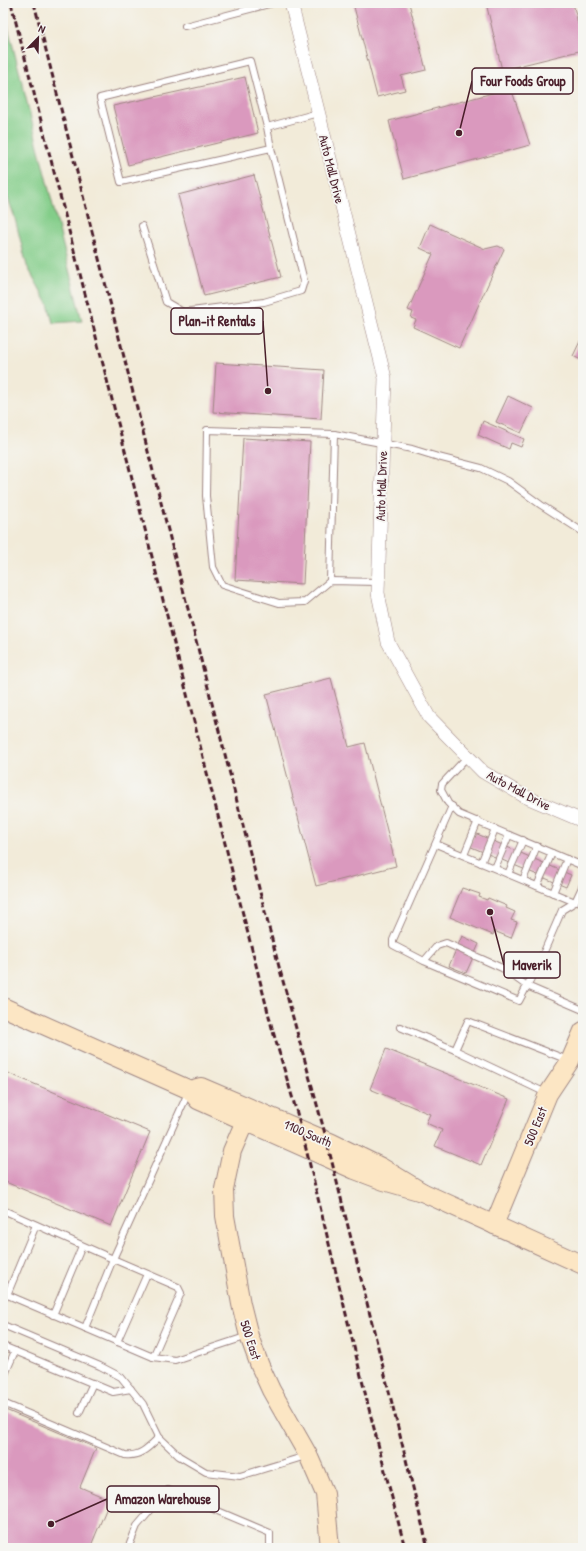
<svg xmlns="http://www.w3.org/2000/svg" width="586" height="1551" viewBox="0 0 586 1551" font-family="'Patrick Hand',sans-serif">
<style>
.green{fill:#83cd89;stroke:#66765a}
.building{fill:#da99be}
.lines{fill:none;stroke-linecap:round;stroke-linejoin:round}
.lane-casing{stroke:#9e8582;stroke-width:8}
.street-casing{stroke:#9e8582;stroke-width:14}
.secondary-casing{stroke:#9e8582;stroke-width:20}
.lane{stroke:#fff;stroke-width:6}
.street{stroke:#fff;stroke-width:13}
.secondary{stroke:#fce6c4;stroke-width:18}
.rail{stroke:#4a1f2b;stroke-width:3;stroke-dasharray:6 3;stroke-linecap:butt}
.labels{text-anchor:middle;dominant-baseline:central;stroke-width:3.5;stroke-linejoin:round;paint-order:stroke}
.street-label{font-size:13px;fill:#4a1f2b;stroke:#f6f6f2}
.leader{fill:none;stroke:#4a1f2b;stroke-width:1.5}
.callout-dot{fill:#4a1f2b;stroke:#f6f6f2;stroke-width:1.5}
.callout{fill:#f6f6f2;stroke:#4a1f2b;stroke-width:1.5}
.callout-label{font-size:14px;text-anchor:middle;font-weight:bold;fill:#4a1f2b}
</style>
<rect width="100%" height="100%" fill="#f6f6f2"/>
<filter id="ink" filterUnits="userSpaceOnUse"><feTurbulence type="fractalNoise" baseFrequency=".025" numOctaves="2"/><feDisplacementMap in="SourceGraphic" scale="8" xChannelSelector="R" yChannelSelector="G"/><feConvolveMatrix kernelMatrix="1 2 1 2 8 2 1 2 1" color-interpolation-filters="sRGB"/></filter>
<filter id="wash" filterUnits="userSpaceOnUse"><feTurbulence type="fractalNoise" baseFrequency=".012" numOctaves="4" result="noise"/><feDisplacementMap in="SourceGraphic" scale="16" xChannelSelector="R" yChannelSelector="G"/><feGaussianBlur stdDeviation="0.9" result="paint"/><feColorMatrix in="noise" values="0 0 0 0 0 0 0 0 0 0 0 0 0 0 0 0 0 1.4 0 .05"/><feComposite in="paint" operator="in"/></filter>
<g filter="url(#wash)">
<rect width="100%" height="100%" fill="#f2ebd9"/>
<path class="green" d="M3,7l79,314 -29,2 -5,-19 -21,-38 -13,-51 -11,-30z"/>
<g id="blocks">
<g class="building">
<path d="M353,3h56l17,67 -25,6 4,14 -28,7z"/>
<path d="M486,3h87l10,41v6l-81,20z"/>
<path d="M245,77l13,56 -130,32 -15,-59z"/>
<path d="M511,88l19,57 -126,34 -15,-58z"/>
<path d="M254,175l27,102 -77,19 -26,-101z"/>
<path d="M430,224l55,25 13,-3 6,3 -45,99 -46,-21 3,-7 -5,-2 2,-6 -5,-2 25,-56 -13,-6z"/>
<path d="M583,335v26l-10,-5z"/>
<path d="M216,363l108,7 -3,49 -108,-7z"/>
<path d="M508,396l25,12 -12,25 -25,-11z"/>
<path d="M483,421l41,18 -3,8 -10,-4 -2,6 -31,-14z"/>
<path d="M243,438l67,4 -7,142 -68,-4z"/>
<path d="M331,678l18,69 16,-4 31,123 -80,20 -50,-192z"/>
<path d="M475,833l96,42 -5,12 -97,-41z"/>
<path d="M462,888l18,6 -1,3 8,3 1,-2 19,8 -1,2 9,4 -4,8 6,2 -6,16 -17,-7 -1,4 -43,-18z"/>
<path d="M462,936l17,8 -13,29 -17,-7z"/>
<path d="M386,1049l123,50 -28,66 -46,-19 7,-16 -16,-7 4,-9 -60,-25z"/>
<path d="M3,1071l147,61 -39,94 -108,-45z"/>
<path d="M3,1409l93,39 -16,39 30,13 -20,48h-87z"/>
</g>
</g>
</g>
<g filter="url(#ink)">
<use href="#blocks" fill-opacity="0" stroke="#9e8582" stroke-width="1"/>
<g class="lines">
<defs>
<g id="lane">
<path d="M185,26l88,-23"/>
<path d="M267,127l4,21 -150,34 -21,-84 150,-37 17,66 51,-14"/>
<path d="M142,226l24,76 17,10 81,-10 37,-11 3,-10 -33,-133"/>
<path d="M330,581l4,-147"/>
<path d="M378,582l-48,-1 -25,21 -26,1 -57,-18 -9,-18 -7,-71 1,-66 127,4 78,15 26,8 43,11 27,13 33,24 42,27"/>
<path d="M468,756l-26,28 -1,6 7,13 11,11 124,52"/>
<path d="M436,844l139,58"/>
<path d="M464,855l14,-34"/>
<path d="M481,863l14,-34"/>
<path d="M495,868l14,-33"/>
<path d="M508,874l15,-34"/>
<path d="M523,880l14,-34"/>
<path d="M583,885l-8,17 -13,8 -22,51 -13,25 56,24"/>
<path d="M537,886l15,-33"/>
<path d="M553,893l14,-34"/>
<path d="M424,961l13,-15 9,-3 56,25 25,18 -8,15 -95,-40 -31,-16v-5l59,-134"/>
<path d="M400,1027l55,23 91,43"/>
<path d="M455,1050l13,-29 100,39"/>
<path d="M3,1210l110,49 75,-166"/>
<path d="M3,1293l150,64 22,3 73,-24"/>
<path d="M7,1295l29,-70"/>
<path d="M53,1315l29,-69"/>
<path d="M3,1325l97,41 21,11 22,27 16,33 20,19 27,16 34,4 66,-20"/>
<path d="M85,1328l28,-69 65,28 3,6 -28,64"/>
<path d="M117,1342l30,-68"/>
<path d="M3,1346l110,46 18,-3"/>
<path d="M3,1379l12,-28"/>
<path d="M3,1403l122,52c15,2 24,-8 34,-18"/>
<path d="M79,1413l14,-30"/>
<path d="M129,1546l8,-20 31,-36 102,43v15"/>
</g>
<path id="street" d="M291,3l94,375 -7,215 10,49 41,75 54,55 41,24 59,25"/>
<g id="secondary">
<path d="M3,1007l187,83 8,10 47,21 110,49 29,11 38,11"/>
<path d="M190,1090l11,-3 131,56 49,24 41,25 161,73"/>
<path d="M245,1121l-13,30 -8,38 1,27 16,88 8,32 11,30 11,24 37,65 17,39 5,54"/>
<path d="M494,1225l54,-131 22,-33 13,-30"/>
</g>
</defs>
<use href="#lane" class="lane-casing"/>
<use href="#street" class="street-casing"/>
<use href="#secondary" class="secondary-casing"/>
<use href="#lane" class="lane"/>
<use href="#street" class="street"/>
<use href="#secondary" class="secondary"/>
<g class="rail">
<path d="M11,3l261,1025 27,92 70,289 36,139"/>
<path d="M34,3l244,960 46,167 104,418"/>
</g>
</g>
</g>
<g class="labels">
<g class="street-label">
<text transform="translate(332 169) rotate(76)">Auto Mall Drive</text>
<text transform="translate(381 486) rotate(-88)">Auto Mall Drive</text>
<text transform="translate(519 790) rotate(28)">Auto Mall Drive</text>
<text transform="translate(535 1126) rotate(-68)">500 East</text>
<text transform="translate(308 1133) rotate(23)">1100 South</text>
<text transform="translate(251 1340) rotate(72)">500 East</text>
</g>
</g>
<path class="leader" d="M459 133L472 81M268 391L263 321M490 912L504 965M51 1524L107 1499"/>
<g class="callout-dot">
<circle cx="459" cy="133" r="4"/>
<circle cx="268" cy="391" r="4"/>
<circle cx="490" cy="912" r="4"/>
<circle cx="51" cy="1524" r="4"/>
</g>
<g class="callout">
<rect x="472" y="68" width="101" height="26" rx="4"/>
<rect x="171" y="308" width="92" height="26" rx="4"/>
<rect x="504" y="952" width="56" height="26" rx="4"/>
<rect x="107" y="1486" width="112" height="26" rx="4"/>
</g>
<g class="callout-label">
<text x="523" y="86">Four Foods Group</text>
<text x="217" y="326">Plan-it Rentals</text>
<text x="532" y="970">Maverik</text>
<text x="163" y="1504">Amazon Warehouse</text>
</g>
<rect width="586" height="1551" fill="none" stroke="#f6f6f2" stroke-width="16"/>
<g transform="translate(38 38) rotate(23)" stroke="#f6f6f2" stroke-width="3" paint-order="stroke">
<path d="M0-3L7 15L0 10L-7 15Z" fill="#4a1f2b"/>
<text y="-6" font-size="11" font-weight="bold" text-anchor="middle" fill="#4a1f2b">N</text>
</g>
</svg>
